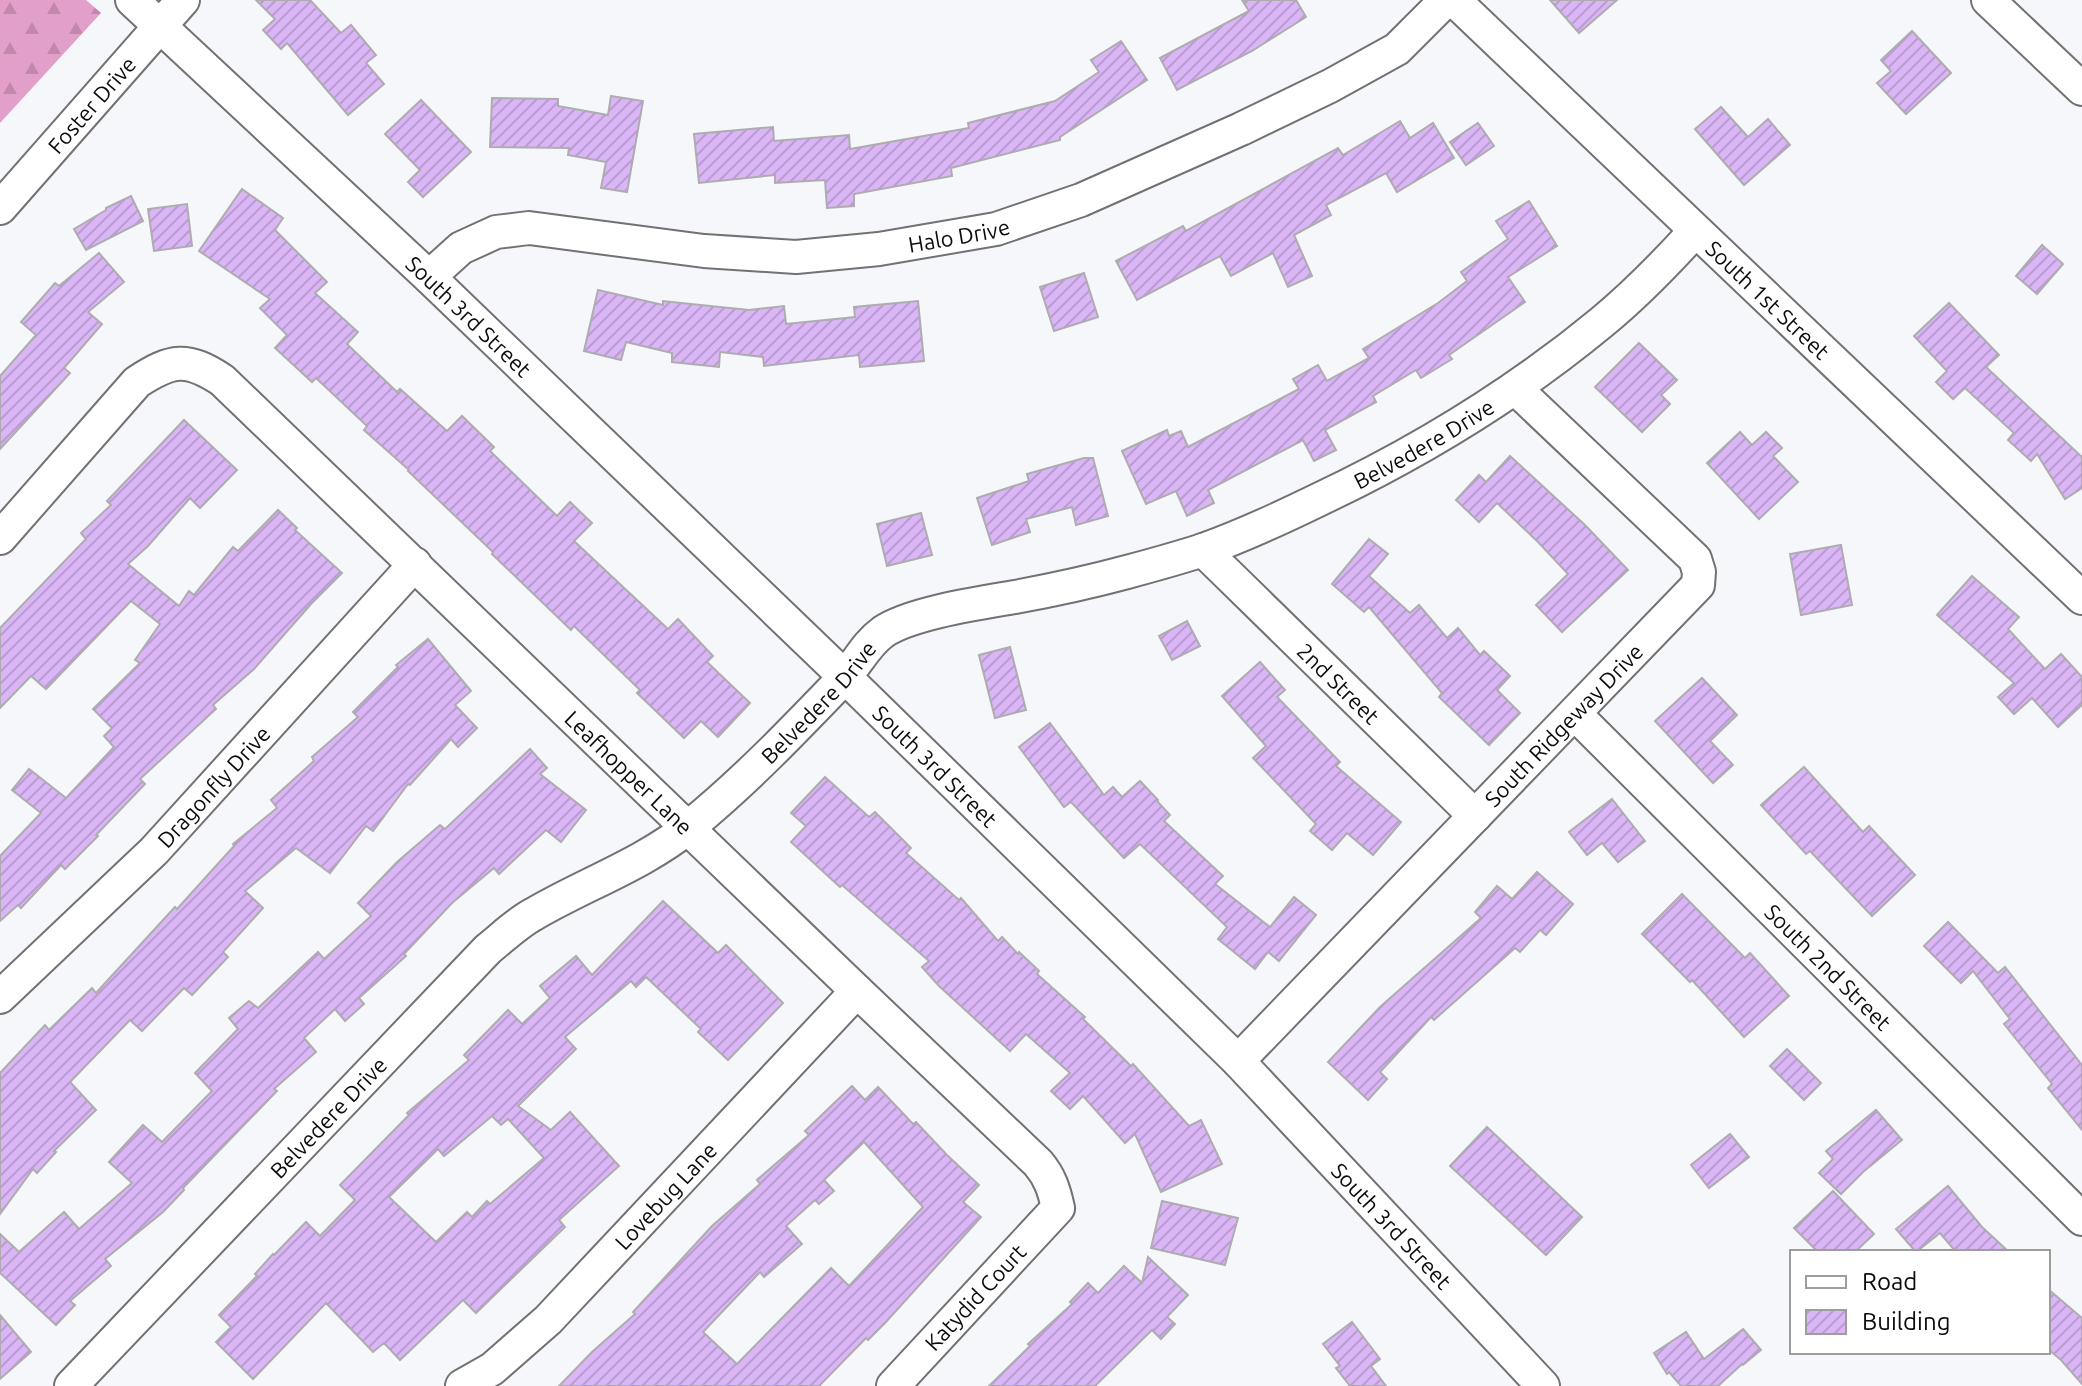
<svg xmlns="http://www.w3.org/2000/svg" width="2082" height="1386" viewBox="0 0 2082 1386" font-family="Ubuntu,sans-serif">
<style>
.forest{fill:url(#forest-firs)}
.building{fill:url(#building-hatch);stroke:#aeacaf;stroke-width:2;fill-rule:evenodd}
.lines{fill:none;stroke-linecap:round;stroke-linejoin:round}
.minor-casing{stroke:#727276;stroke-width:36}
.minor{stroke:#fff;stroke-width:32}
.labels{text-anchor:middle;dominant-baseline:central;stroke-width:6;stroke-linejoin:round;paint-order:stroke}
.street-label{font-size:22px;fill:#0b0b0d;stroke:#fff}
</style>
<defs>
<pattern id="forest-firs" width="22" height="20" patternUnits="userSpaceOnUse" patternTransform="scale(2)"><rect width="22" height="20" fill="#e29fc9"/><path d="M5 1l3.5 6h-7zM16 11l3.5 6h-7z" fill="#c188ab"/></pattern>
<pattern id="building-hatch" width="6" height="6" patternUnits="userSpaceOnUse" patternTransform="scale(2)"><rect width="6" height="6" fill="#dab6f6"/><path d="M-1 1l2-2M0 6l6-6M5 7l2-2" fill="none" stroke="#ba9bd2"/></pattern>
</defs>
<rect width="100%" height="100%" fill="#f6f7fb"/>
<path class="forest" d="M0,0h86l15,13 -101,110z"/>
<g class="building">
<path d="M256,0h54l31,33 10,-8 25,30 -10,8 18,21 -36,31 -61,-72 -6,6 -18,-19 12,-11z"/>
<path d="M1242,0h54l10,17 -54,34 -75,39 -17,-32 89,-47z"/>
<path d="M1550,0h67l-38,33z"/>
<path d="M1912,31l39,42 -45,41 -29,-31 14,-12 -10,-11z"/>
<path d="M1121,41l26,39 -87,57v3l-109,28 1,8 -98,18v12l-27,2 -2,-28 -50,3v-8l-76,8 -5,-49 79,-7 1,14 75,-6 1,14 119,-21 -1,-5 87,-22 44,-29 -8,-12z"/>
<path d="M611,96l32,5 -16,91 -26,-4 5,-26 -38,-7 1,-7 -79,-1 2,-49 66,1v7l50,9z"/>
<path d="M421,100l50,52 -48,45 -15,-15 12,-12 -35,-36z"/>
<path d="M1721,107l27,30 20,-18 22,26 -46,40 -49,-56z"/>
<path d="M1400,121l10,17 23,-15 21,35 -57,34 -11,-19 -60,32 5,10 -37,20 18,41 -24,11 -15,-34 -42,23 -11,-20 -83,44 -21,-39 67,-35 3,5 152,-83 5,7z"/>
<path d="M1478,123l16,23 -28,19 -16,-23z"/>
<path d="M242,189l41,29 -8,12 52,52 -12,11 43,39 -11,12 50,48 3,-3 47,42 15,-15 32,31 -4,4 67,65 13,-14 22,21 -18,18 94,88 10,-10 35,37 -6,6 43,41 -32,34 -17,-16 -17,17 -47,-45 3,-3 -66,-64 -3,4 -79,-76 1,-2 -85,-81 1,-1 -45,-40 3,-4 -51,-48 -4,4 -37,-34 12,-13 -27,-27 10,-9 -71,-48z"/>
<path d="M131,196l12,25 -57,29 -12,-21 32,-19v-2z"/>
<path d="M1529,201l28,45 -49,31 17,25 -76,53 3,4 -31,19 -5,-8 -43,26 3,6 -51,28 11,20 -22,11 -11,-21 -95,50 6,13 -27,13 -11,-25 -30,13 -24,-53 45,-21 2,6 12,-5 7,16 111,-58 -6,-10 25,-14 9,16 42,-23 -6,-9 75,-46 29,-22 -6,-9 47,-33 -12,-18z"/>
<path d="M187,204l5,42 -38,5 -6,-42z"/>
<path d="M2042,245l21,19 -26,30 -21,-18z"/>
<path d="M99,253l25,29 -36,30 14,12 -38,44 6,5 -70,76v-73l36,-41 -15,-13 34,-39 4,3z"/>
<path d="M1084,273l14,44 -44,14 -14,-44z"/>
<path d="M598,290l65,15v-4l86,9 35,-4 2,18 69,-7 -1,-10 64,-6 6,60 -64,6 -1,-12 -95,11 -1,-9 -43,-5 -1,15 -47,-5v-9l-46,-11 -5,18 -37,-9z"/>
<path d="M1949,303l50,52 -13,12 96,90v31l-17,11 -28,-45 -6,7 -23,-21 6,-7 -49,-45 -12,11 -17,-17 11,-11 -33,-35z"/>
<path d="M1639,343l38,37 -16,15 9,9 -28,28 -47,-45z"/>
<path d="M184,420l53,50 -37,38 -10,-10 -42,48 -20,18 51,42 10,-15 5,4 39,-48 5,4 40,-41 19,18 -2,2 47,43 -31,31 -57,65 -41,36 3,4 -76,70 5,5 -49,51 2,1 -33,33 -4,-4 -40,43 -3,-3 -18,16v-65l41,-43 -29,-23 17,-21 37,29 48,-51 -10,-11 8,-8 -19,-19 47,-46 -5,-3 25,-36 -29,-23 -85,88 -15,-13 -31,32v-80l86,-89 -5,-6 30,-28 -4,-4z"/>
<path d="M1740,432l12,13 14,-13 16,16 -9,8 25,26 -39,37 -52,-56z"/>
<path d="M1510,456l75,69 43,45 -66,62 -26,-27 32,-31 -30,-32 -41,-39 -18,19 -23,-22 23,-25 7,7z"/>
<path d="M1084,458h9l15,58 -32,9 -4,-18 -46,12 4,13 -38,13 -15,-47 52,-17 -2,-7z"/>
<path d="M921,513l11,42 -45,11 -10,-42z"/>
<path d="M1369,539l19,15 -19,22 41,37 9,-8 28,33 11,-10 22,27 4,-4 26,25 -13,14 23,23 -31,32 -50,-48 3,-4 -73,-86 -5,5 -32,-28z"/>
<path d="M1841,545l11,60 -51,10 -11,-61z"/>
<path d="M1972,576l47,41 -11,12 37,40 16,-15 21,23v28l-24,22 -26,-29 -18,16 -16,-17 16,-14 -77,-68z"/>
<path d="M1187,621l13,25 -28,14 -13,-24z"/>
<path d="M428,639l43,52 -16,14 22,23 -19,19 -7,-8 -41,46 -2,-1 -35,47 -7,-5 -36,47 -34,-25 -51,43 18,17 -40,44 5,5 -36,38 -8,-7 -42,43 -12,-11 -60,62 26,28 -42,41 2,1 -19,21 -4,-4 -33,45v-141l45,-48 4,5 43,-42 4,5 79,-86 2,2 57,-63 -1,-2 44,-36 -6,-8 43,-39 -2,-4 46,-40 -5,-5 45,-45 -2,-2z"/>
<path d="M1010,647l16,63 -31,8 -16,-63z"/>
<path d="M1260,662l25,28 -8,7 63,65 -4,4 65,56 -28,33 -26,-22 -15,17 -22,-19 6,-7 -63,-66 13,-12 -44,-50z"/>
<path d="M1702,678l35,37 -27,26 23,24 -20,18 -58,-62z"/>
<path d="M1050,723l54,72 9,-8 9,10 18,-16 18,19 -1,1 13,14 -6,6 59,55 -8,8 55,43 24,-30 22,18 -37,46 -11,-9 -13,17 -37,-30 9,-12 -87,-83 -16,14 -53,-56 -7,5 -45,-60z"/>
<path d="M530,749l17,19 -7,6 46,36 -25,32 -15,-12 -47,44 -5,-6 -42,35 -48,51 2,2 -47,42 5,6 -19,17 -10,-12 -31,29 12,14 -42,37 3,2 -94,97 1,2 -21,22 -58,47 6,7 -41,35 5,4 -19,20 -56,-52v-39l19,18 45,-40 15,17 53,-46 -23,-21 34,-37 19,17 50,-51 -17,-18 43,-44 -9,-11 20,-17 9,7 60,-56 6,7 47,-43 -13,-13 39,-41 43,-37 5,4z"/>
<path d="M1804,767l59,65 6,-6 46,49 -43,41 -62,-65 -4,3 -45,-49z"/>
<path d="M825,777l44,40 6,-5 36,36 -5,5 53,47 2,-2 37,43 4,-4 16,17 1,-2 20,19 -2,3 48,43 -2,2 48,47 2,-2 56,62 12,-6 21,44 -61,28 -26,-58 -10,9 -42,-47 -13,13 -19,-18 19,-18 -44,-39 -16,17 -71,-65 -17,-19 7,-6 -87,-76 -2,2 -49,-45 15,-16 -15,-13z"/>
<path d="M1612,799l33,42 -27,21 -16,-19 -15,12 -18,-23z"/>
<path d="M1537,872l36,32 -27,31 -6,-5 -20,22 -5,-4 -81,72 -3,-3 -51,55 7,7 -19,21 -40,-38 52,-55 101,-89 -6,-6 22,-26 15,13z"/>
<path d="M1682,894l63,64 5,-5 39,43 -45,41 -52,-57 -2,2 -48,-48z"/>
<path d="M663,901l55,52 8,-8 57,58 -55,57 -30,-28 3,-3 -55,-52 -10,10 -5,-6 -66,56 11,12 -58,57 33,24 19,-18 49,54 -60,54 6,7 -89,86 -13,-13 -63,60 -16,-17 -11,9 -47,-49 -73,76 -37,-37 15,-15 -12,-12 38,-39 -2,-2 18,-20 1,1 32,-33 14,14 35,-36 -15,-15 69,-70 -2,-2 62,-53 -5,-5 44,-45 14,14 28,-26 -10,-12 36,-30 16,19zM492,1116l9,9 7,-6 36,39 -54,46 -3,-3 -15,16 -5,-5 -31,30 -47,-45 49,-48 6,7z"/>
<path d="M1948,922l50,51 7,-6 77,98v65l-34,-42 4,-4 -48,-60 6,-5 -37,-48 -12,12 -37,-37z"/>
<path d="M1787,1049l34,34 -17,17 -34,-34z"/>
<path d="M852,1086l13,14 13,-13 35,37 3,-2 31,33 32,30 -16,17 18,15 -96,106 -17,17 -2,-2 -47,48h-260l33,-34 43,-38 -2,-2 79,-86 48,-42 -3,-4 52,-45 -4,-4zM864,1142l59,65 -74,79 -18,-18 -94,96 -34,-32 57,-60 4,5 38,-33 -16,-18 29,-26 4,4 15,-13 -10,-11z"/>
<path d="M1876,1110l26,30 -39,32 -22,22 -22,-21 14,-14 -7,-8z"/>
<path d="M1487,1127l95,90 -36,38 -96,-89z"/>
<path d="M1730,1134l19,23 -40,31 -18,-23z"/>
<path d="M1948,1186l34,41 27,25h-53l-16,-19 -24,19 -20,-23z"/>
<path d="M1833,1191l41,43 -19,18h-37l-24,-24z"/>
<path d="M1162,1201l76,17 -13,47 -74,-17z"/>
<path d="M1148,1257l40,38 -21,22 8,7 -14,15 -9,-9 -57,56h-106l41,-40 -2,-2 44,-40 -2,-2 18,-19 10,10 26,-27 18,17z"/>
<path d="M2048,1289l34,29v66l-21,-24 -13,-11z"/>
<path d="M0,1315l31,37 -31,27z"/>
<path d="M1352,1322l28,37 -9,7 15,20h-36l-14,-18 4,-2 -17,-22z"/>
<path d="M1743,1329l18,21 -18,15 -1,-1 -24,22h-37l-12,-14 -2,2 -13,-21 32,-21 18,27z"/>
</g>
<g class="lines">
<defs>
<g id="minor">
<path id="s1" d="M132,0l297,277 416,400 393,384 305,325"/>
<path id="s2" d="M1454,0l628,598"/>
<path d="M1988,0l94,89"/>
<path id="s3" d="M0,208l183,-208"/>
<path id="s4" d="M429,277l32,-29 35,-16 33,-4 175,23 92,6 83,-8 117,-20 85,-29 160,-71 89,-43 67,-37 49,-49"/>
<path id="s5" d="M0,538l137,-156c35,-23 50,-25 85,-2l635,611 181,172c12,14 16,27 20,45l-165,178"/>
<path id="s6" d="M1203,550l272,266"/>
<path id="s7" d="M1575,714l507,505"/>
<path id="s8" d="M0,997l154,-146 261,-287"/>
<path id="s9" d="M1238,1061l460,-476 1,-13 -4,-13 -180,-171"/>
<path id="s10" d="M71,1386l417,-437c15,-12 29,-26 46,-35 51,-30 110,-50 156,-88 54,-44 103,-95 151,-145 15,-15 24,-36 42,-49 28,-19 97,-29 132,-35 38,-7 75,-15 112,-25 26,-7 52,-14 76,-22 39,-14 76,-31 113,-49 102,-48 199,-107 286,-179 34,-28 64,-59 93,-91"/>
<path id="s11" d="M462,1386l30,-17 56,-49 309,-329"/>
</g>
</defs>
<use href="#minor" class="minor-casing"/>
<use href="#minor" class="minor"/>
</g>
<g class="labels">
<g class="street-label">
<text stroke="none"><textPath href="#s3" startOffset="138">Foster Drive</textPath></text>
<text stroke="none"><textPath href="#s4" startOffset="548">Halo Drive</textPath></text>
<text stroke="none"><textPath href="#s2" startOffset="434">South 1st Street</textPath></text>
<text stroke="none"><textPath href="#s1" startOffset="462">South 3rd Street</textPath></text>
<text stroke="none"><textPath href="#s10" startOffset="1692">Belvedere Drive</textPath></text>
<text stroke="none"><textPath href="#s6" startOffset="190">2nd Street</textPath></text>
<text stroke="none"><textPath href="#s10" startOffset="1020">Belvedere Drive</textPath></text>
<text stroke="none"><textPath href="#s9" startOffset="468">South Ridgeway Drive</textPath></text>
<text stroke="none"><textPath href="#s1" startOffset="1110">South 3rd Street</textPath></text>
<text stroke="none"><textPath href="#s5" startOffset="866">Leafhopper Lane</textPath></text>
<text stroke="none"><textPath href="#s8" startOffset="300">Dragonfly Drive</textPath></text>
<text stroke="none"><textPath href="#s7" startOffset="358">South 2nd Street</textPath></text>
<text stroke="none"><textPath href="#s10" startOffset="372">Belvedere Drive</textPath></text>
<text stroke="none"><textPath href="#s11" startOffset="280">Lovebug Lane</textPath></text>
<text stroke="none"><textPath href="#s1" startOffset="1758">South 3rd Street</textPath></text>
<text transform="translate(975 1297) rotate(-47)">Katydid Court</text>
</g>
</g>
<rect x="1790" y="1250" width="260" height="104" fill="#ffffff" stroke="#9d9d9e" stroke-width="2"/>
<rect x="1806" y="1276" width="40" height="12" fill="#ffffff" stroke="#9d9d9e" stroke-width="2"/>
<text x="1862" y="1290" font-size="24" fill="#0b0b0d">Road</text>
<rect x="1806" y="1310" width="40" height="24" fill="url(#building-hatch)" stroke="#9d9d9e" stroke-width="2"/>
<text x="1862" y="1330" font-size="24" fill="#0b0b0d">Building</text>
</svg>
